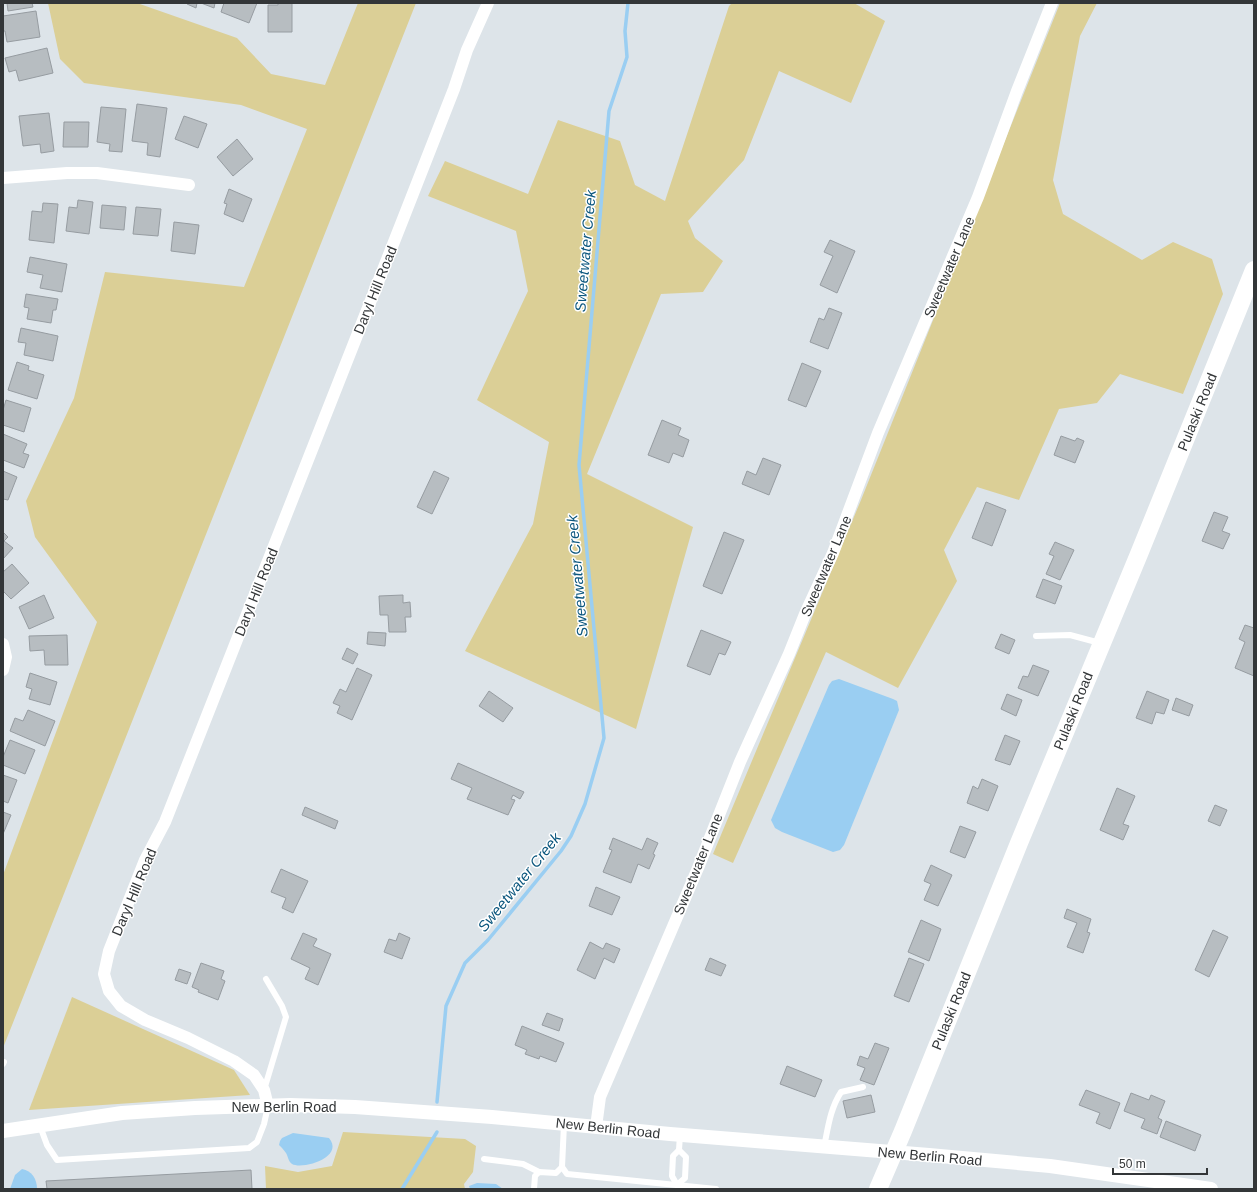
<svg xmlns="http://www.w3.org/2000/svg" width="1257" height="1192" viewBox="0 0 1257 1192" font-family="Helvetica,sans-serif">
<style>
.green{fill:#dbcf96}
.water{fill:#9acef2}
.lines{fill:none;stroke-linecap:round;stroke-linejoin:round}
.stream{stroke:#9acef2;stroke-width:3.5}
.building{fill:#b7bdc1;stroke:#969ca1}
.service{stroke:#fff;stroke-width:6}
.minor{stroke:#fff;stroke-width:12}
.tertiary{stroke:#fff;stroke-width:14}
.primary{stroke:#fff;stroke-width:18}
.labels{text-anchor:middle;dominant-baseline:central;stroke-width:3;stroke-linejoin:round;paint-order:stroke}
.street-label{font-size:14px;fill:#333638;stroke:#fff}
.water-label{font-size:15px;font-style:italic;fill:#0c577e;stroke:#fff}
</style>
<rect width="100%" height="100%" fill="#dde4e9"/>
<g class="green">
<path d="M48,3h89l100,35 34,36 54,11 33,-82h58l-413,1045v-173l94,-253 -62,-85 -9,-36 48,-103 31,-126 139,15 63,-158 -66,-24 -157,-22 -24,-24z"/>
<path d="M732,3h122l31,18 -34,82 -72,-32 -35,89 -56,61 7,17 28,23 -20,31 -42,2 -74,180 106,53 -57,202 -171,-78 68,-127 16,-82 -72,-42 51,-109 -12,-60 -88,-35 17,-35 83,33 30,-74 62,21 15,44 30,16 64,-195z"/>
<path d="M1060,3h37l-17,33 -27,144 10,34 79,46 31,-18 39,17 11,35 -40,100 -63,-20 -23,29 -38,6 -40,91 -42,-13 -33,63 13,31 -59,107 -72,-36 -93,211 -20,-9 148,-354z"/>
<path d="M72,997l162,73 16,25 -221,15z"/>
<path d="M343,1132l122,7 11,7 -3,26 -9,12 1,5h-199l-1,-23 33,6 34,-6z"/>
</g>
<g class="water">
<path d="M839,679l54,20 4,2 2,9 -55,135 -4,5 -7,2 -51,-20 -7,-4 -4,-8 58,-135 3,-4z"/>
<path d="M293,1133l36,5c16,19 -26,32 -37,26 -4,-3 -4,-8 -6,-11 -2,-3 -4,-5 -7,-8l1,-4 2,-3z"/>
<path d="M22,1169c10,2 15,10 15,20h-27l5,-14z"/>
<path d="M477,1183l19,1 7,5h-33l-1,-3z"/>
</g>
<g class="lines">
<g class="stream">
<path d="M437,1102l9,-96 19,-43 23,-23 73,-89 10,-15 14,-32 19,-66 -25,-273 30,-354 18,-54 -2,-26 3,-28"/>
<path d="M402,1189l35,-57"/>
</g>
</g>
<g class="building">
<path d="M7,3h25l1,4 -25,4z"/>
<path d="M188,3h9l-1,5 -9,-4z"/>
<path d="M201,3h14l-1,5z"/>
<path d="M224,3h33l-8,20 -28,-11z"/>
<path d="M278,3h14v29h-24v-27h10z"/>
<path d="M36,11l4,26 -33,5 -2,-11h-2v-15z"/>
<path d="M47,48l6,25 -34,8 -3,-11 -7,2 -4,-14z"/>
<path d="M137,104l30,4 -7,49 -13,-2 1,-12 -16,-2z"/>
<path d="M101,107l25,2 -4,43 -13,-1 1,-7 -13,-2z"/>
<path d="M49,113l5,38 -13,2 -1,-9 -17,2 -4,-30z"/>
<path d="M184,116l23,8 -9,24 -23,-9z"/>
<path d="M64,122h25l-1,25h-25z"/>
<path d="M237,139l16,20 -20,17 -16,-19z"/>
<path d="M229,189l23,10 -9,23 -19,-8 3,-10 -3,-1z"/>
<path d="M78,200l15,2 -4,32 -23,-3 3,-24 8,1z"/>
<path d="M43,203l15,1 -4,39 -25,-3 3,-29 10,1z"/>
<path d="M102,205l24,2 -2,23 -24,-2z"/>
<path d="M136,207l25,2 -3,27 -25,-2z"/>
<path d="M174,222l25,3 -4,29 -24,-3z"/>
<path d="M830,240l25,11 -18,42 -17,-8 13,-29 -9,-4z"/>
<path d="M30,257l37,7 -5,28 -22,-4 3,-13 -16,-3z"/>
<path d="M26,294l32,5 -2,11h-3l-2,13 -24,-4 2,-11 -5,-1z"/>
<path d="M829,308l13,5 -14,36 -18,-7 9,-24 5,2z"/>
<path d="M21,328l37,8 -5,25 -29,-6 2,-12 -8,-1z"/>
<path d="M17,362l12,4 -1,4 16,5 -7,24 -29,-9z"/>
<path d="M802,363l19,8 -15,36 -18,-7z"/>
<path d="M6,400l25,8 -7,24 -21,-7v-15z"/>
<path d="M662,420l19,8 -3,7 11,5 -6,17 -10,-4 -4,10 -21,-8z"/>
<path d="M3,434l24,10 -4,9 6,2 -5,13 -21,-8z"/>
<path d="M1061,436l14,5 2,-3 7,3 -9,22 -21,-8z"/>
<path d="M763,458l18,7 -12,30 -27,-11 5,-13 9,4z"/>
<path d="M3,471l14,6 -9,23 -5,-1z"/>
<path d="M434,471l15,7 -17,36 -15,-7z"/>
<path d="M986,502l20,8 -14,36 -20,-8z"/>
<path d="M1214,512l14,5 -6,14 8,3 -7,15 -21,-8z"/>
<path d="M3,532l5,5 -4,4 9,7 -10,11z"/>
<path d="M724,532l20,8 -22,54 -19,-8z"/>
<path d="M1055,542l19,8 -14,30 -14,-6 8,-18 -5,-2z"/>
<path d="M12,564l17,19 -18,16 -8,-8v-19z"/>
<path d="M1043,579l19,7 -7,18 -19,-7z"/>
<path d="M44,595l10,23 -25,11 -10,-22z"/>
<path d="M403,595v8l7,-1 1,15h-6l1,15h-17l-1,-17h-8l-1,-19z"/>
<path d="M1245,625l9,3v48l-19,-8 10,-26 -6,-3z"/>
<path d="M701,630l30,12 -6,13 -6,-2 -9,22 -23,-9z"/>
<path d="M368,632l18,1 -1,13 -18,-2z"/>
<path d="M1001,634l14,6 -6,14 -14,-6z"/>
<path d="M67,635l1,30h-23l-1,-15 -14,1 -1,-15z"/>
<path d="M347,648l11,6 -5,10 -11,-5z"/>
<path d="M1033,665l16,6 -11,25 -20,-8 5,-12 5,1z"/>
<path d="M357,668l15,7 -20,45 -15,-7 3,-7 -7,-3 7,-14 6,3z"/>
<path d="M30,673l27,9 -7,23 -21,-6 3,-10 -6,-2z"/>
<path d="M489,691l24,17 -10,14 -24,-16z"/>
<path d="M1147,691l22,9 -5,14 -8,-2 -4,12 -16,-6z"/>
<path d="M1007,694l15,6 -6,16 -15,-7z"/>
<path d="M1176,698l17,7 -4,11 -17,-6z"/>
<path d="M28,710l27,11 -10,25 -35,-15 5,-13 8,3z"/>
<path d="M1005,735l15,6 -10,24 -15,-5z"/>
<path d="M10,740l25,10 -10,24 -22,-9v-8z"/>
<path d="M458,763l66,29 -4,7 -7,-4 -2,4 4,1 -7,15 -41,-16 5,-11 -21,-9z"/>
<path d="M3,775l14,5 -9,23 -5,-2z"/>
<path d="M982,779l16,7 -10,25 -21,-8 6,-17 5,3z"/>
<path d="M1117,788l18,8 -12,28 6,2 -6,14 -23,-10z"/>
<path d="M1215,805l12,5 -7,16 -12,-5z"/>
<path d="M305,807l33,14 -3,8 -33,-14z"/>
<path d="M3,812l8,3 -8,19z"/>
<path d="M960,826l16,6 -11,26 -15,-6z"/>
<path d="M613,838l29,12 5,-12 11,5 -5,11 2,1 -6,14 -11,-5 -7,19 -28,-11 9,-22 -3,-1z"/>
<path d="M931,865l21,10 -14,31 -14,-6 7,-16 -7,-3z"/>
<path d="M281,869l27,12 -15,32 -11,-5 4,-10 -15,-6z"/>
<path d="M596,887l24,10 -8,18 -23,-9z"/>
<path d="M1067,909l24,10 -4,13 3,1 -7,20 -16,-6 10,-24 -13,-5z"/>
<path d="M921,920l20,9 -12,32 -21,-9z"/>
<path d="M1213,930l15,7 -19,40 -14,-7z"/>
<path d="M303,933l14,6 -4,7 18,8 -13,31 -13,-6 5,-11 -19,-9z"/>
<path d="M399,933l11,5 -8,21 -18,-7 5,-13 7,2z"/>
<path d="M590,942l13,7 3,-6 14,6 -6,14 -10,-5 -9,21 -18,-9z"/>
<path d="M710,958l16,7 -5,11 -16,-6z"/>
<path d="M909,958l15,6 -15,38 -15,-6z"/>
<path d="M201,963l23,8 -3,8 4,2 -7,19 -20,-8 1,-2 -7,-3z"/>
<path d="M179,969l12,4 -4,11 -12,-4z"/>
<path d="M547,1013l16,6 -4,12 -17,-6z"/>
<path d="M522,1026l42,17 -8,19 -16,-6 -1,3 -14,-5 2,-4 -12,-5z"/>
<path d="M875,1043l14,5 -15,37 -14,-5 5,-12 -8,-3 3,-9 8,3z"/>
<path d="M787,1066l35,14 -7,17 -35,-13z"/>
<path d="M1086,1090l34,13 -10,26 -14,-6 4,-10 -21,-8z"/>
<path d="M1131,1093l18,7 2,-5 14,6 -7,17 4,2 -5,14 -16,-6 4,-9 -21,-8z"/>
<path d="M871,1095l4,17 -28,6 -4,-17z"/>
<path d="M1166,1121l35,14 -6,16 -35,-14z"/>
<path d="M251,1170l1,19h-205l-1,-8z"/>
</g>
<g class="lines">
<g class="service">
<path d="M1036,636l34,-1 30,8"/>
<path d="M3,1064l1,-2"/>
<path d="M264,1090l22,-73 -4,-11 -16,-27"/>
<path d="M564,1124l-2,43 5,7 149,15"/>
<path d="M40,1126l7,19 10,15 192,-12 8,-6 7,-18 4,-18"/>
<path d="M824,1147c4,-19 6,-38 17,-55l22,-5"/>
<path d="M484,1159l39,5 16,8"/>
<path d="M677,1185l-5,-9 1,-20 6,-6 1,-15"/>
<path d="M677,1185l8,-7 1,-21 -7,-7"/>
<path d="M534,1189l1,-13 4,-4 17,1 6,-6"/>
</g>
<g class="minor">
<path d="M3,178l64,-5h30l92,12"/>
<path d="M3,644l3,13 -3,13"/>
<path d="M268,1106l-4,-16 -10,-15 -20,-14 -46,-23 -43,-18 -24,-14 -12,-15 -5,-17 5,-23 36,-91 20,-38 238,-603 51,-130 13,-39 21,-47"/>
<path d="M596,1127l4,-30 98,-229 42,-106 49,-108 16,-40 28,-61 45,-120 100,-236 39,-106 35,-88"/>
</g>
<path class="tertiary" d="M3,1131l119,-18 73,-5 95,-3 65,2 137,10 178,17 259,21 121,11 161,23"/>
<path class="primary" d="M878,1189l25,-58 116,-288 120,-289 115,-284"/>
</g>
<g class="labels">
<g class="street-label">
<text transform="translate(949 267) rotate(-67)">Sweetwater Lane</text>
<text transform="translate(375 290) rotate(-68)">Daryl Hill Road</text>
<text transform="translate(1197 412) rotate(-68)">Pulaski Road</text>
<text transform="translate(826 566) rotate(-67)">Sweetwater Lane</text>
<text transform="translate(256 592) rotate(-68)">Daryl Hill Road</text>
<text transform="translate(1073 711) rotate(-68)">Pulaski Road</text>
<text transform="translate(698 864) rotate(-68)">Sweetwater Lane</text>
<text transform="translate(134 892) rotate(-67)">Daryl Hill Road</text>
<text transform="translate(951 1011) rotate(-68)">Pulaski Road</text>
<text x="284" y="1107">New Berlin Road</text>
<text transform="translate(608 1128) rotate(6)">New Berlin Road</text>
<text transform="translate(930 1156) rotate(5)">New Berlin Road</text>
</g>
<g class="water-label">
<text transform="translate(585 251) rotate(-85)">Sweetwater Creek</text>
<text transform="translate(577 576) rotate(-95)">Sweetwater Creek</text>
<text transform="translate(519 882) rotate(-51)">Sweetwater Creek</text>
</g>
</g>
<rect width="1257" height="1192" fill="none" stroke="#333638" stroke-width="8"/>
<path d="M1113 1168v6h94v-6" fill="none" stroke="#333638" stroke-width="2"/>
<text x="1119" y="1168" font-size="12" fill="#333638" stroke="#ffffff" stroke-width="3" paint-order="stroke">50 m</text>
</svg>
